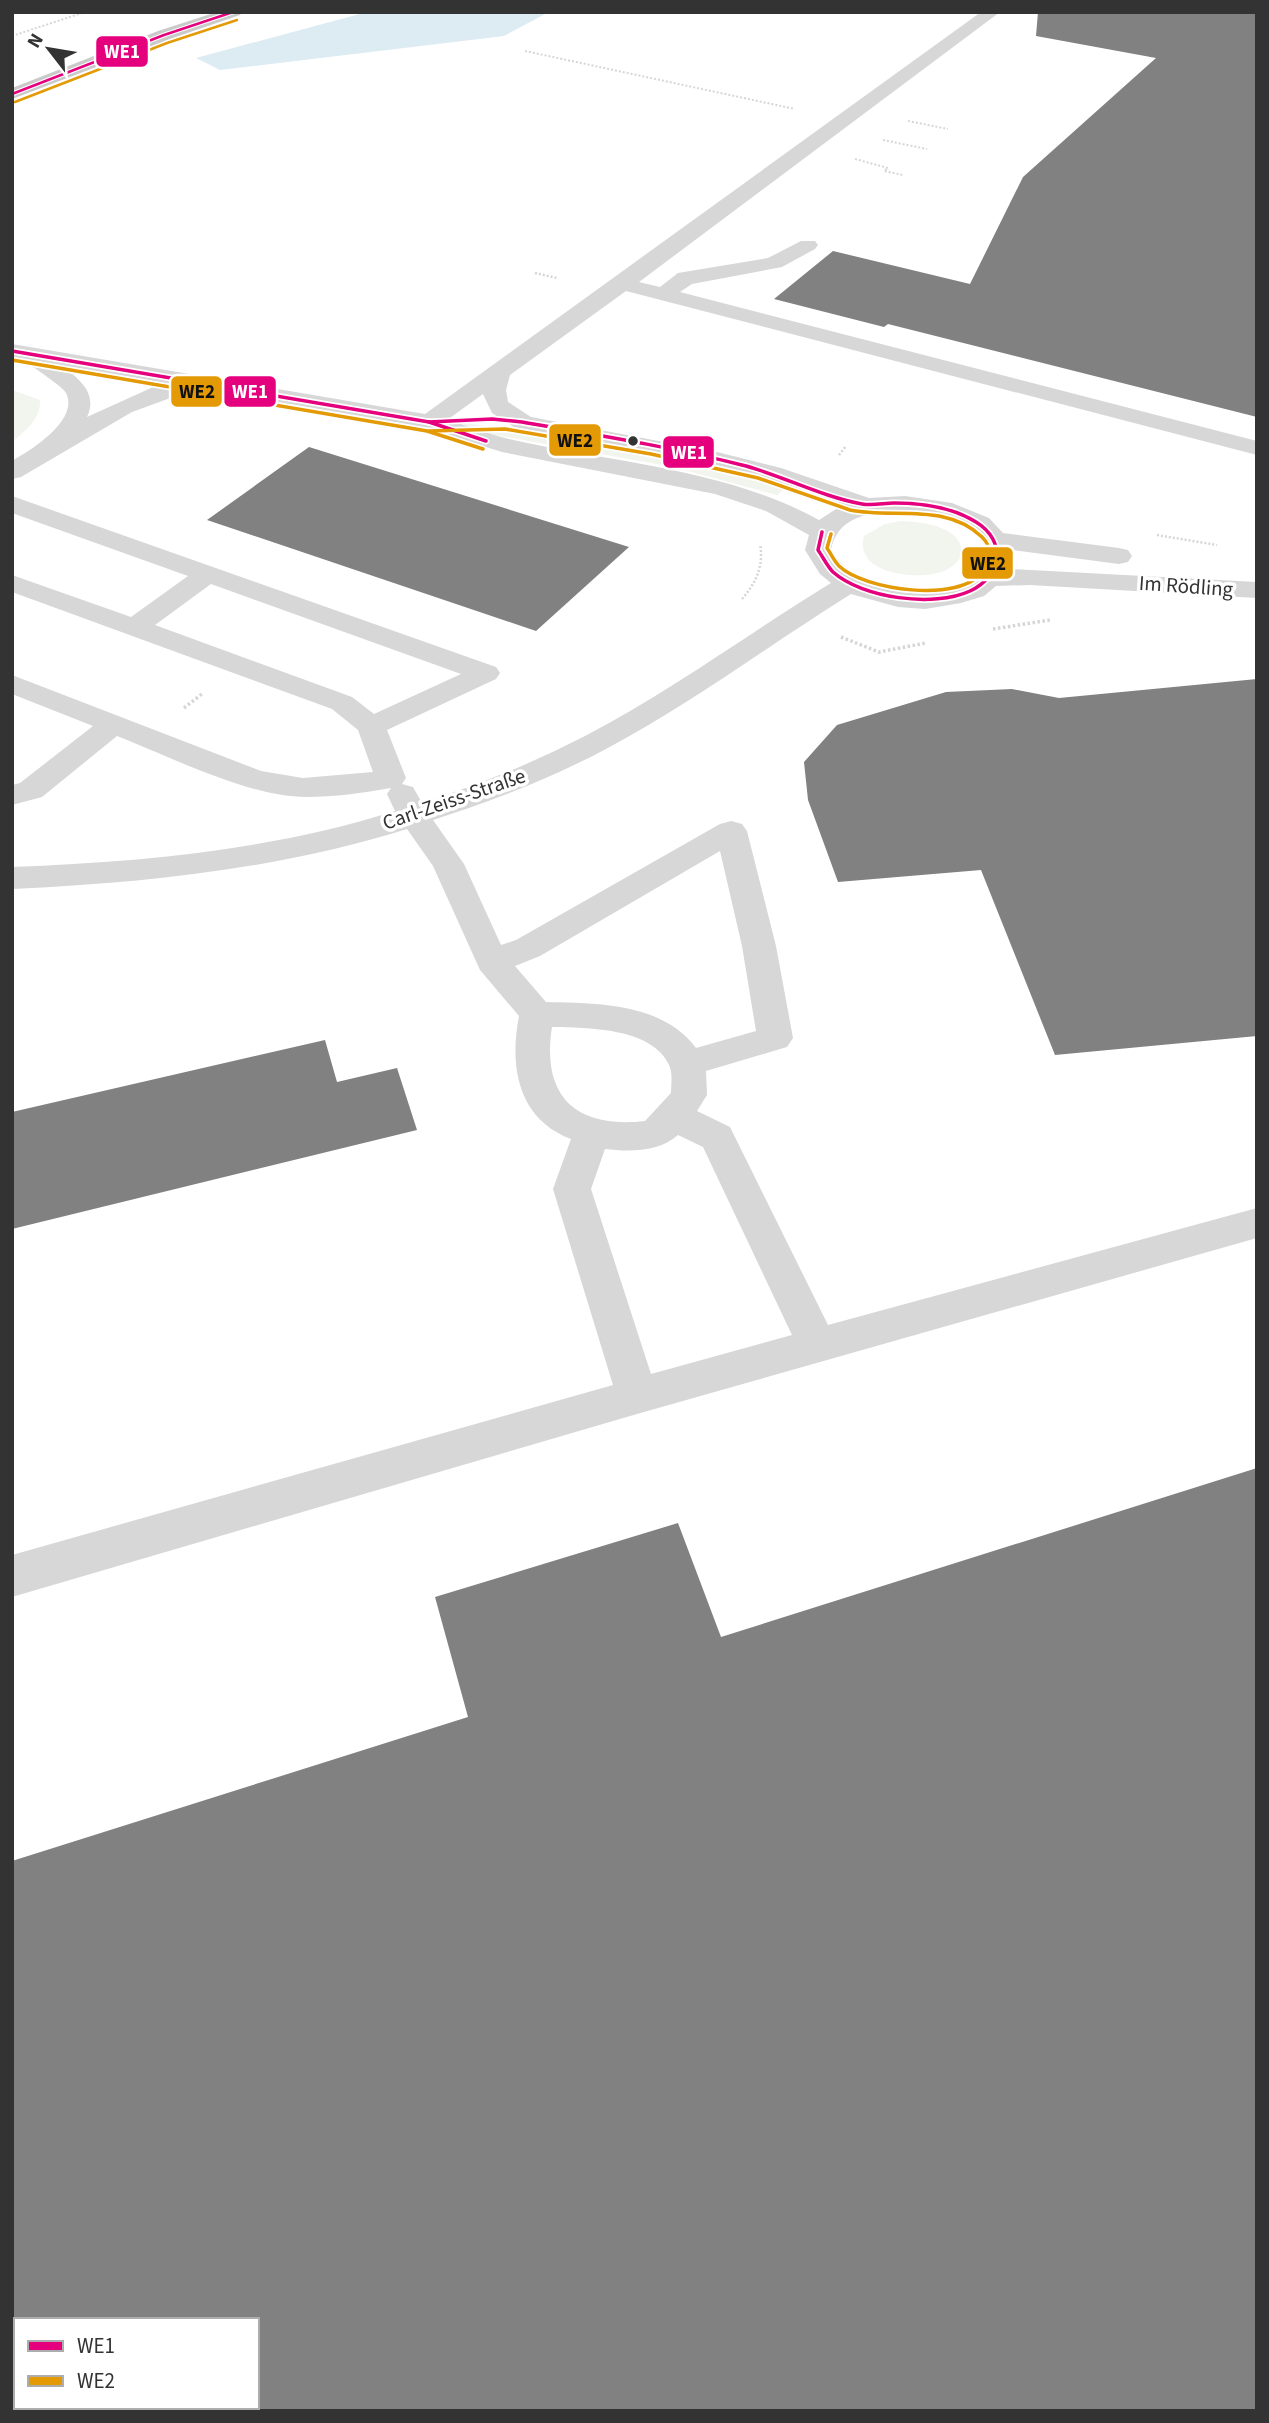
<svg xmlns="http://www.w3.org/2000/svg" width="1269" height="2423" viewBox="0 0 1269 2423" font-family="'Source Sans 3',sans-serif">
<style>
.green{fill:#f1f5ed}
.water{fill:#ddebf3}
.building{fill:#818181;fill-rule:evenodd}
.lines{fill:none;stroke-linecap:round;stroke-linejoin:round}
.path-far2{stroke:#d6d6d6;stroke-width:2;stroke-dasharray:2 2;stroke-linecap:butt}
.path-far1{stroke:#d6d6d6;stroke-width:2.5;stroke-dasharray:2 2;stroke-linecap:butt}
.path{stroke:#d6d6d6;stroke-width:3.5;stroke-dasharray:2.5 2.5;stroke-linecap:butt}
.minor{fill:#d7d7d7;fill-rule:evenodd}
.major{fill:#cacaca;fill-rule:evenodd}
.bus-1-far1-casing{stroke:#fff;stroke-width:5}
.bus-1-casing{stroke:#fff;stroke-width:7}
.bus-2-far1-casing{stroke:#fff;stroke-width:5}
.bus-2-casing{stroke:#fff;stroke-width:7}
.bus-1-far1{stroke:#e5007d;stroke-width:2.5}
.bus-1{stroke:#e5007d;stroke-width:3.5}
.bus-2-far1{stroke:#e39a05;stroke-width:2.5}
.bus-2{stroke:#e39a05;stroke-width:3.5}
.bus-dot{fill:#333;stroke:#fff;stroke-width:2.5}
.labels{text-anchor:middle;dominant-baseline:central;stroke-width:7;stroke-linejoin:round;paint-order:stroke}
.far-street-label{font-size:21px;fill:#333;stroke:#fff}
.line-badge{stroke:#fff;stroke-width:2.5}
.badge-label{font-size:19px;text-anchor:middle;font-weight:bold;fill:#fff}
.pale-badge-label{font-size:19px;text-anchor:middle;font-weight:bold;fill:#111}
</style>
<rect width="100%" height="100%" fill="#fff"/>
<g class="green">
<path d="M12,390l28,10c1,19 -14,30 -28,42z"/>
<path d="M462,422l217,39 107,27 -9,7 -104,-28 -217,-39z"/>
<path d="M901,521c23,1 65,6 60,36 -5,6 -10,11 -17,14 -24,10 -91,4 -80,-35l21,-12z"/>
</g>
<path class="water" d="M367,12h182l-45,24 -284,34 -24,-12z"/>
<g class="building">
<path d="M1038,12h219v405l-369,-93 -4,3 -110,-28 59,-48 137,33 53,-107 133,-119 -120,-22z"/>
<path d="M309,447l320,100 -93,84 -329,-111z"/>
<path d="M1257,679v357l-202,19 -74,-185 -143,12 -30,-82 -4,-38 33,-37 109,-33 66,-3 47,9z"/>
<path d="M325,1040l12,42 60,-14 20,62 -405,99v-117z"/>
<path d="M1257,1468v943h-1245v-550l456,-144 -33,-120 243,-74 43,114zM16,2320h241v87h-241z"/>
</g>
<g class="lines">
<g class="path-far2">
<path d="M12,36l73,-24"/>
<path d="M525,51l270,58"/>
<path d="M908,121l40,8"/>
<path d="M883,140l44,9"/>
<path d="M855,159l33,9 -4,3 19,4"/>
</g>
<g class="path-far1">
<path d="M535,273l22,5"/>
<path d="M839,455l7,-9"/>
<path d="M1157,535l60,10"/>
<path d="M742,599c14,-16 22,-33 18,-55"/>
</g>
<g class="path">
<path d="M993,629l57,-9"/>
<path d="M841,637l38,15 47,-9"/>
<path d="M184,708l18,-14"/>
</g>
<path class="minor" d="M981,12h19l-361,270 21,5 18,-14 90,-15 33,-17h14l3,4 -3,4 -33,18 -90,17 -12,8 577,149v14l-631,-164 -116,84 -4,15 2,12 23,15 186,35 64,16 88,30 36,-2 47,7 37,15 14,15 116,15 9,2 4,6 -4,6 -9,2 -107,-14 -3,19 248,13v16l-227,-13 -34,1 -12,10 -23,7 -36,6 -27,-2 -47,-13c-82,51 -160,110 -245,155 -55,29 -113,52 -173,71l31,44 37,81 15,-5 204,-116 11,-3 11,3 5,7 29,115 17,92 -6,9 -81,24 1,24 -10,16 33,16 98,198 429,-117v30l-620,176 -625,183v-42l601,-170 -60,-196 18,-50c-53,-20 -62,-72 -52,-123l-39,-46 -47,-104 -26,-37c-128,40 -262,54 -395,60v-22c129,-5 260,-17 383,-56l-8,-17 4,-6c-28,5 -57,9 -85,9 -57,0 -135,-40 -189,-61l-75,61 -30,8v-20l8,-2 73,-57 -81,-32v-19l249,96 42,7 70,-6 -15,-42 -26,-21 -320,-117v-17l119,42 57,-41 -176,-63v-17l484,171 4,6 -4,6 -109,51 19,48 -4,6 11,3 9,16c56,-18 111,-40 163,-67 86,-45 164,-103 246,-153l-11,-9 -15,-24 4,-15 -43,-24 -51,-17 -213,-42 -77,-24 -230,-39 -63,23 -111,65 -9,2v-18c18,-10 68,-41 54,-68 -3,-5 -11,-10 -16,-14 -13,-9 -23,-19 -38,-21v-14l413,70zM62,366l100,17 -75,34c11,-23 -7,-38 -25,-51zM483,394l9,19 22,14 202,39 47,12 78,28 -22,14c-95,-52 -206,-57 -310,-81 -21,-5 -41,-13 -62,-19zM891,511c31,0 117,9 90,60 -5,5 -11,10 -17,13 -43,21 -108,6 -133,-34 6,-31 32,-36 60,-39zM211,584l250,90 -87,40 -22,-17 -197,-72zM720,851l22,95 14,85 -60,17c-33,-45 -99,-45 -150,-46l-31,-36 25,-10zM552,1027c34,1 100,0 117,38 4,8 2,19 2,28l-26,28c-69,8 -104,-24 -93,-94zM678,1135l25,12 89,188 -141,39 -60,-185 14,-40c25,3 54,3 73,-14z"/>
<path class="major" d="M217,12h25l-2,3 -70,24 -158,60v-11l146,-57z"/>
<defs>
<path id="bus-1-far1" d="M12,94l152,-59 69,-23"/>
<g id="bus-1">
<path d="M12,351l417,71 57,19"/>
<path d="M429,422l63,-3 30,3c75,13 150,25 224,44 39,11 77,31 116,38 11,2 22,-1 32,-1 28,0 58,4 82,19 31,19 26,54 -6,69 -36,17 -108,7 -137,-19 -6,-6 -10,-15 -15,-22l4,-18"/>
</g>
<path id="bus-2-far1" d="M15,102l152,-59 70,-23"/>
<g id="bus-2">
<path d="M12,360l415,71 56,18"/>
<path d="M429,431l76,-2 146,25 107,24 92,32c43,9 96,-8 132,27 11,11 9,22 1,34 -22,33 -119,19 -144,-5 -5,-5 -8,-12 -12,-18l4,-14"/>
</g>
</defs>
<use href="#bus-1-far1" class="bus-1-far1-casing"/>
<use href="#bus-1" class="bus-1-casing"/>
<use href="#bus-2-far1" class="bus-2-far1-casing"/>
<use href="#bus-2" class="bus-2-casing"/>
<use href="#bus-1-far1" class="bus-1-far1"/>
<use href="#bus-1" class="bus-1"/>
<use href="#bus-2-far1" class="bus-2-far1"/>
<use href="#bus-2" class="bus-2"/>
</g>
<circle class="bus-dot" cx="633" cy="441" r="6"/>
<g class="labels">
<g class="far-street-label">
<text transform="translate(1186 586) rotate(4)">Im Rödling</text>
<text transform="translate(454 799) rotate(-19)">Carl-Zeiss-Straße</text>
</g>
</g>
<g class="line-badge">
<rect x="95" y="35" width="54" height="33" rx="7" fill="#e5007d"/>
<rect x="223" y="375" width="54" height="33" rx="7" fill="#e5007d"/>
<rect x="170" y="375" width="53" height="33" rx="7" fill="#e39a05"/>
<rect x="548" y="423" width="54" height="34" rx="7" fill="#e39a05"/>
<rect x="662" y="435" width="53" height="34" rx="7" fill="#e5007d"/>
<rect x="961" y="546" width="53" height="34" rx="7" fill="#e39a05"/>
</g>
<g class="badge-label">
<text x="122" y="58">WE1</text>
<text x="250" y="398">WE1</text>
<text x="689" y="459">WE1</text>
</g>
<g class="pale-badge-label">
<text x="197" y="398">WE2</text>
<text x="575" y="447">WE2</text>
<text x="988" y="570">WE2</text>
</g>
<rect width="1269" height="2423" fill="none" stroke="#333333" stroke-width="28"/>
<rect x="14" y="2318" width="245" height="91" fill="#ffffff" stroke="#adadad" stroke-width="2"/>
<rect x="28" y="2341" width="35" height="10" fill="#e5007d" stroke="#adadad" stroke-width="2"/>
<text x="77" y="2353" font-size="21" fill="#333333">WE1</text>
<rect x="28" y="2376" width="35" height="10" fill="#e39a05" stroke="#adadad" stroke-width="2"/>
<text x="77" y="2388" font-size="21" fill="#333333">WE2</text>
<g transform="translate(49 49) rotate(301)" stroke="#ffffff" stroke-width="5" paint-order="stroke">
<path d="M0-5L12 26L0 18L-12 26Z" fill="#333333"/>
<text y="-10" font-size="19" font-weight="bold" text-anchor="middle" fill="#333333">N</text>
</g>
</svg>
